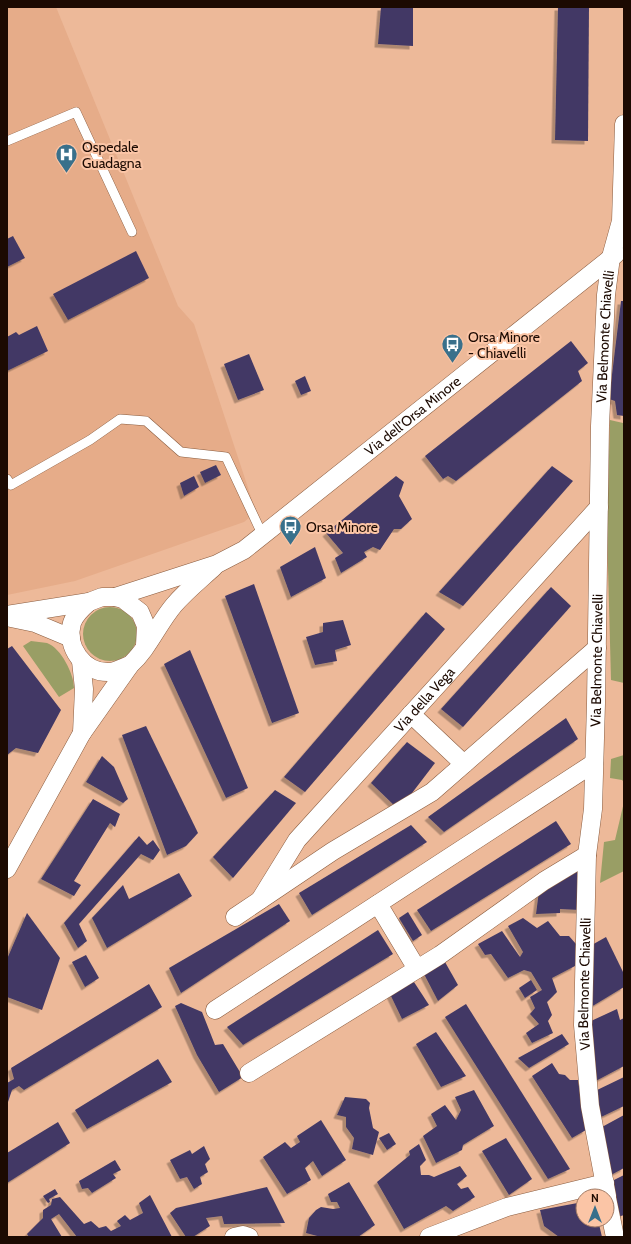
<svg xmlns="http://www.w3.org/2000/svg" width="631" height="1244" viewBox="0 0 631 1244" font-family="Cabin,sans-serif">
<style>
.built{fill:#e6ac89}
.green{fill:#999e65}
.building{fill:#423965;filter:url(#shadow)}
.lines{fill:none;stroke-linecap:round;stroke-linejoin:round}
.service-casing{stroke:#8a5c3f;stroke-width:10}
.minor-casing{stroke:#8a5c3f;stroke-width:19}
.service{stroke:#fff;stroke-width:9}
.minor{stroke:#fff;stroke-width:18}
.labels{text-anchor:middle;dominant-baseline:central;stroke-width:4;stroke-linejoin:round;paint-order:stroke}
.poi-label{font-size:14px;fill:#1c0a02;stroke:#fbc5a6;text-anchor:start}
.street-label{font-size:14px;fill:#1c0a02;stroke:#fbc5a6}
</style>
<defs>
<filter id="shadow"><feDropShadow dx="-3.5" dy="3.5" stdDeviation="0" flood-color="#0004"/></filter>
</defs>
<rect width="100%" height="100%" fill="#edb999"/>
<path class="built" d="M7,7h49l122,299 16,18 62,188 -12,10 -169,59 -68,14z"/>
<g class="green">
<path d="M610,420l13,3 1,13v247l-13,-3 -4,-150z"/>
<circle cx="110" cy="634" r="27"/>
<path d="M31,641c5,1 11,1 16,2 14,5 27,31 27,45l-15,9 -36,-51z"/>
<path d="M624,755v27l-2,-2 -12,-2 1,-19z"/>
<path d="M624,802v69l-24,12 4,-41 11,-2z"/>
</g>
<g class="building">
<path d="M381,7h32v39l-35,-2z"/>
<path d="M558,7h31l-1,134 -33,-1z"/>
<path d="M13,236l12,22 -18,9v-28z"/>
<path d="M136,251l13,27 -81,42 -15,-26z"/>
<path d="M621,301h3v115l-7,-1 -2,-14 -6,-2z"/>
<path d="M37,326l11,25 -41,20v-34l9,-5 3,3z"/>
<path d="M571,341l17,22 -10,8 4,10 -126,100 -8,-5 -5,3 -18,-23z"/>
<path d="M249,354l15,36 -26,10 -14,-36z"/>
<path d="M305,376l6,15 -10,4 -6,-14z"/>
<path d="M216,465l5,10 -16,8 -5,-11z"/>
<path d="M552,466l21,15 -110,125 -24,-14z"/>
<path d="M194,476l5,11 -15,9 -4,-13z"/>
<path d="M396,476l8,6 -5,14 13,23 -11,10h-7l-14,21 -7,-3 -9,5 3,5 -26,16 -6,-15 8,-5 -17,-20z"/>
<path d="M315,547l11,31 -35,19 -11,-30z"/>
<path d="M254,584l45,129 -27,10 -47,-127z"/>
<path d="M551,587l20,19 -108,121 -22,-18z"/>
<path d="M426,612l19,17 -140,163 -21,-15z"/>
<path d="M343,620l8,25 -16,5 2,11 -22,4 -9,-28 17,-5v-9z"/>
<path d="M12,646l49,64 -23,43 -22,-5 -9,7v-106z"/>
<path d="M190,650l58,138 -22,10 -62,-134z"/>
<path d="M566,718l12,21 -134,93 -16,-15z"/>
<path d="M146,726l52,107 -12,13 -19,9 -45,-120z"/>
<path d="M407,742l28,21 -36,47 -28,-27z"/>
<path d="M102,756l12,11 14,32 -5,4 -37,-21z"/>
<path d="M275,790l21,13 -63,75 -20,-21z"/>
<path d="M93,799l27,15 -5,13 -5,-4 -36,58 7,4 -7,11 -33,-17z"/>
<path d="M556,821l15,23 -140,87 -14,-21z"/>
<path d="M411,825l16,17 -115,73 -13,-22z"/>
<path d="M139,836l8,9 6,-5 7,10 -7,10 -12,-6 -62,70 8,17 -9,7 -14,-25z"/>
<path d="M579,869l1,41 -20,-1v4l-24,1 3,-23z"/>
<path d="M179,873l13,23 -85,52 -15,-30 31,-33 6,14z"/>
<path d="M279,904l11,17 -109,72 -12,-25z"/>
<path d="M408,912l14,23 -9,6 -14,-23z"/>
<path d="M27,913l33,45 -18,52 -35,-13v-38z"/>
<path d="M523,918l14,10 11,-7 12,15h9l7,8 -1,22 -23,12 5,14 -10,10 5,13 -4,6 5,12 -21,10 -6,-10 13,-9 -9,-10 5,-6 -5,-11 12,-7 -11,-18 -7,-2 -16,8 -17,-24 -6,1 -7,-11 24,-13 18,26 3,-5 -15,-26z"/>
<path d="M378,930l15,24 -150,91 -16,-18z"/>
<path d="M606,937l18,37v13l-33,20 -1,-61z"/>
<path d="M86,955l13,23 -14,9 -13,-25z"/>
<path d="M445,962l13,23 -20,16 -14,-27z"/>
<path d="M531,980l6,10 -12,8 -6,-10z"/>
<path d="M414,982l15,23 -27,14 -12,-25z"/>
<path d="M149,984l13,23 -138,83 -5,-4 -7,4 -5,15v-22l7,-4 -3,-11z"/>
<path d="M181,1003l21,9 13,33 8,-1 20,33 -24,15 -22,-37 -22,-49z"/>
<path d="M466,1004l104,165 -22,10 -103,-162z"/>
<path d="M617,1009l3,11 4,-2v48l-32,17 -1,-62z"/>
<path d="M436,1032l30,44 -25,11 -25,-43z"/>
<path d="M562,1034l7,10 -40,24 -11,-10z"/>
<path d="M158,1059l14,23 -85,47 -12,-19z"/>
<path d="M552,1063l7,11 6,1 5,5h8l8,50 -14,8 -40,-62z"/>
<path d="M624,1077v29l-25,12 -6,-26z"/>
<path d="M474,1090l20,36 -31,19 -1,5 -26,13 -13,-27 14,-10 -6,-12 14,-9 11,15 5,-10 -6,-13z"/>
<path d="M345,1097l21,2 4,4 -1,5 4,20 6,4 -6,23 -21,-6 2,-11 -8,-11v-10l-9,-2z"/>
<path d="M624,1115v53l-13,7 -9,-48z"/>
<path d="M321,1120l25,40 -24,16 -9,-15 -8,7 6,12 -24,14 -24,-37 22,-15 6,6 9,-6 -3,-6z"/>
<path d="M58,1122l12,21 -63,40v-30z"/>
<path d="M389,1133l7,11 -9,6 -8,-12z"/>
<path d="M506,1138l26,41 -23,16 -27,-44z"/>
<path d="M419,1144l7,16 -6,6 1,9h8l5,2 26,-11 7,10 -10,8 4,5 7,-2 7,10 -22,14 -7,-5 -42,23 -27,-47 33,-27 -1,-4z"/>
<path d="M204,1146l6,13 -5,5 3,8 -8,5 2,7 -8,5 -7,-12 -7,2 -10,-19 20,-10 2,4z"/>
<path d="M115,1160l6,10 -8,4 3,4 -24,15 -4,-5 -6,1 -3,-8z"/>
<path d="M624,1175v40l-6,2 -6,-36z"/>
<path d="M349,1182l26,43 -17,12h-37l-15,-4 3,-15 7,-8 5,-3 12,2 7,-1 -3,-6h-6l-3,-8z"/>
<path d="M267,1187l18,36 -61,1 -2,-8 -16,2 4,8 -17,11h-7l-16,-24 6,-5z"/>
<path d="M55,1189l3,5 -9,5 1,3 -2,1 -5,-7z"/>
<path d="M150,1195l22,42h-95l-18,-23 -8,5 11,18h-33l-2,-3 16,-16v-8l8,-5 1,-6 8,-2 24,27 7,-3 8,7 7,-2 5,5 10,-5 -4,-5 8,-6 5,5 13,-7 -4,-10z"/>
<path d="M583,1202v18h15l4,17h-43l-15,-11 -4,-16z"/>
</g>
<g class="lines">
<defs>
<g id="service">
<path d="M7,141l69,-29 56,120"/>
<path d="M7,479l4,6 79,-45 30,-21 26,2 35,31 45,5 37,79"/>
</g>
<g id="minor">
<path id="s1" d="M115,597l102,-33 27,-14 372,-296"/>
<path d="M89,602c-7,6 -14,12 -17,21 -7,24 12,50 37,49 7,0 15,-5 21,-7"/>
<path d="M7,615l82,-13 13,-5h13l8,2 17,13 6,14 -1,19"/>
<path d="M11,618l24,5 36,15"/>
<path d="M81,661l3,28 -2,44"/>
<path d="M411,714l53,50"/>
<path d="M7,869l75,-136 48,-68c18,-16 28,-41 44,-60 12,-14 27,-26 40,-38"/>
<path id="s2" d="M260,900l37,-60 302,-333"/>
<path d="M378,904l39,65"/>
<path d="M235,917l98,-66 99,-59 165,-144"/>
<path d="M215,1010l379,-247"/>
<path d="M249,1073l191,-118 104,-74 43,-26"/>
<path id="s3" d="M607,1196l-17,-90 -7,-81 4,-170 6,-46 3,-106 4,-277 6,-131 5,-38 10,-36 3,-97"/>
<path d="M607,1198l8,39"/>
<path d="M234,1237l9,-2 6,2"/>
<path d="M429,1237l78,-30 98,-24"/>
</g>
</defs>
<use href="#service" class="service-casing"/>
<use href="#minor" class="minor-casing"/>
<use href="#service" class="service"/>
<use href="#minor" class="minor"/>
</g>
<defs>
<symbol id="hospital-pin" viewBox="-11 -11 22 30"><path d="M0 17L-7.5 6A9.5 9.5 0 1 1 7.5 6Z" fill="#39708b" stroke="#fbc5a6"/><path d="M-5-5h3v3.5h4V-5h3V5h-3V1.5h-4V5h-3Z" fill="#fff"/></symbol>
<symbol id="bus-pin" viewBox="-11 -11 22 30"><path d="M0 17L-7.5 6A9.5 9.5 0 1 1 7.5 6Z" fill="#39708b" stroke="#fbc5a6"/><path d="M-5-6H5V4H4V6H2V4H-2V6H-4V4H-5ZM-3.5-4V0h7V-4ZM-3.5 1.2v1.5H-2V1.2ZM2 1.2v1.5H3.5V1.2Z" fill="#fff"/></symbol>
</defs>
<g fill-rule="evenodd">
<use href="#hospital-pin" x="54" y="142" width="25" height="34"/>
<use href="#bus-pin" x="440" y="332" width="25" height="34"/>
<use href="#bus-pin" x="278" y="514" width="25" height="34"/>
</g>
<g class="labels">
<g class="poi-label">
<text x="82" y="147">Ospedale<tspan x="82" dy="16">Guadagna</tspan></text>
<text x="468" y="337">Orsa Minore<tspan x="468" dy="16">- Chiavelli</tspan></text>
<text x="306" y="527">Orsa Minore</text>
</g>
<g class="street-label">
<text stroke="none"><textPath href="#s3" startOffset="862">Via Belmonte Chiavelli</textPath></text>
<text stroke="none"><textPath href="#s1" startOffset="353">Via dell'Orsa Minore</textPath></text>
<text stroke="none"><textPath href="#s3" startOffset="538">Via Belmonte Chiavelli</textPath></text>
<text stroke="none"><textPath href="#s2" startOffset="260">Via della Vega</textPath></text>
<text stroke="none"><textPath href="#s3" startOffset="214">Via Belmonte Chiavelli</textPath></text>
</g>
</g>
<rect width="631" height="1244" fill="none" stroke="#1c0a02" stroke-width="16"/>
<g transform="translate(595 1208)"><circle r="19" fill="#fbc5a6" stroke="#a27a64"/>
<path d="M0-3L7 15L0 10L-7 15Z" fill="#39708b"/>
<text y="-6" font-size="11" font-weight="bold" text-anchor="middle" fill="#1c0a02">N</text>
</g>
</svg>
